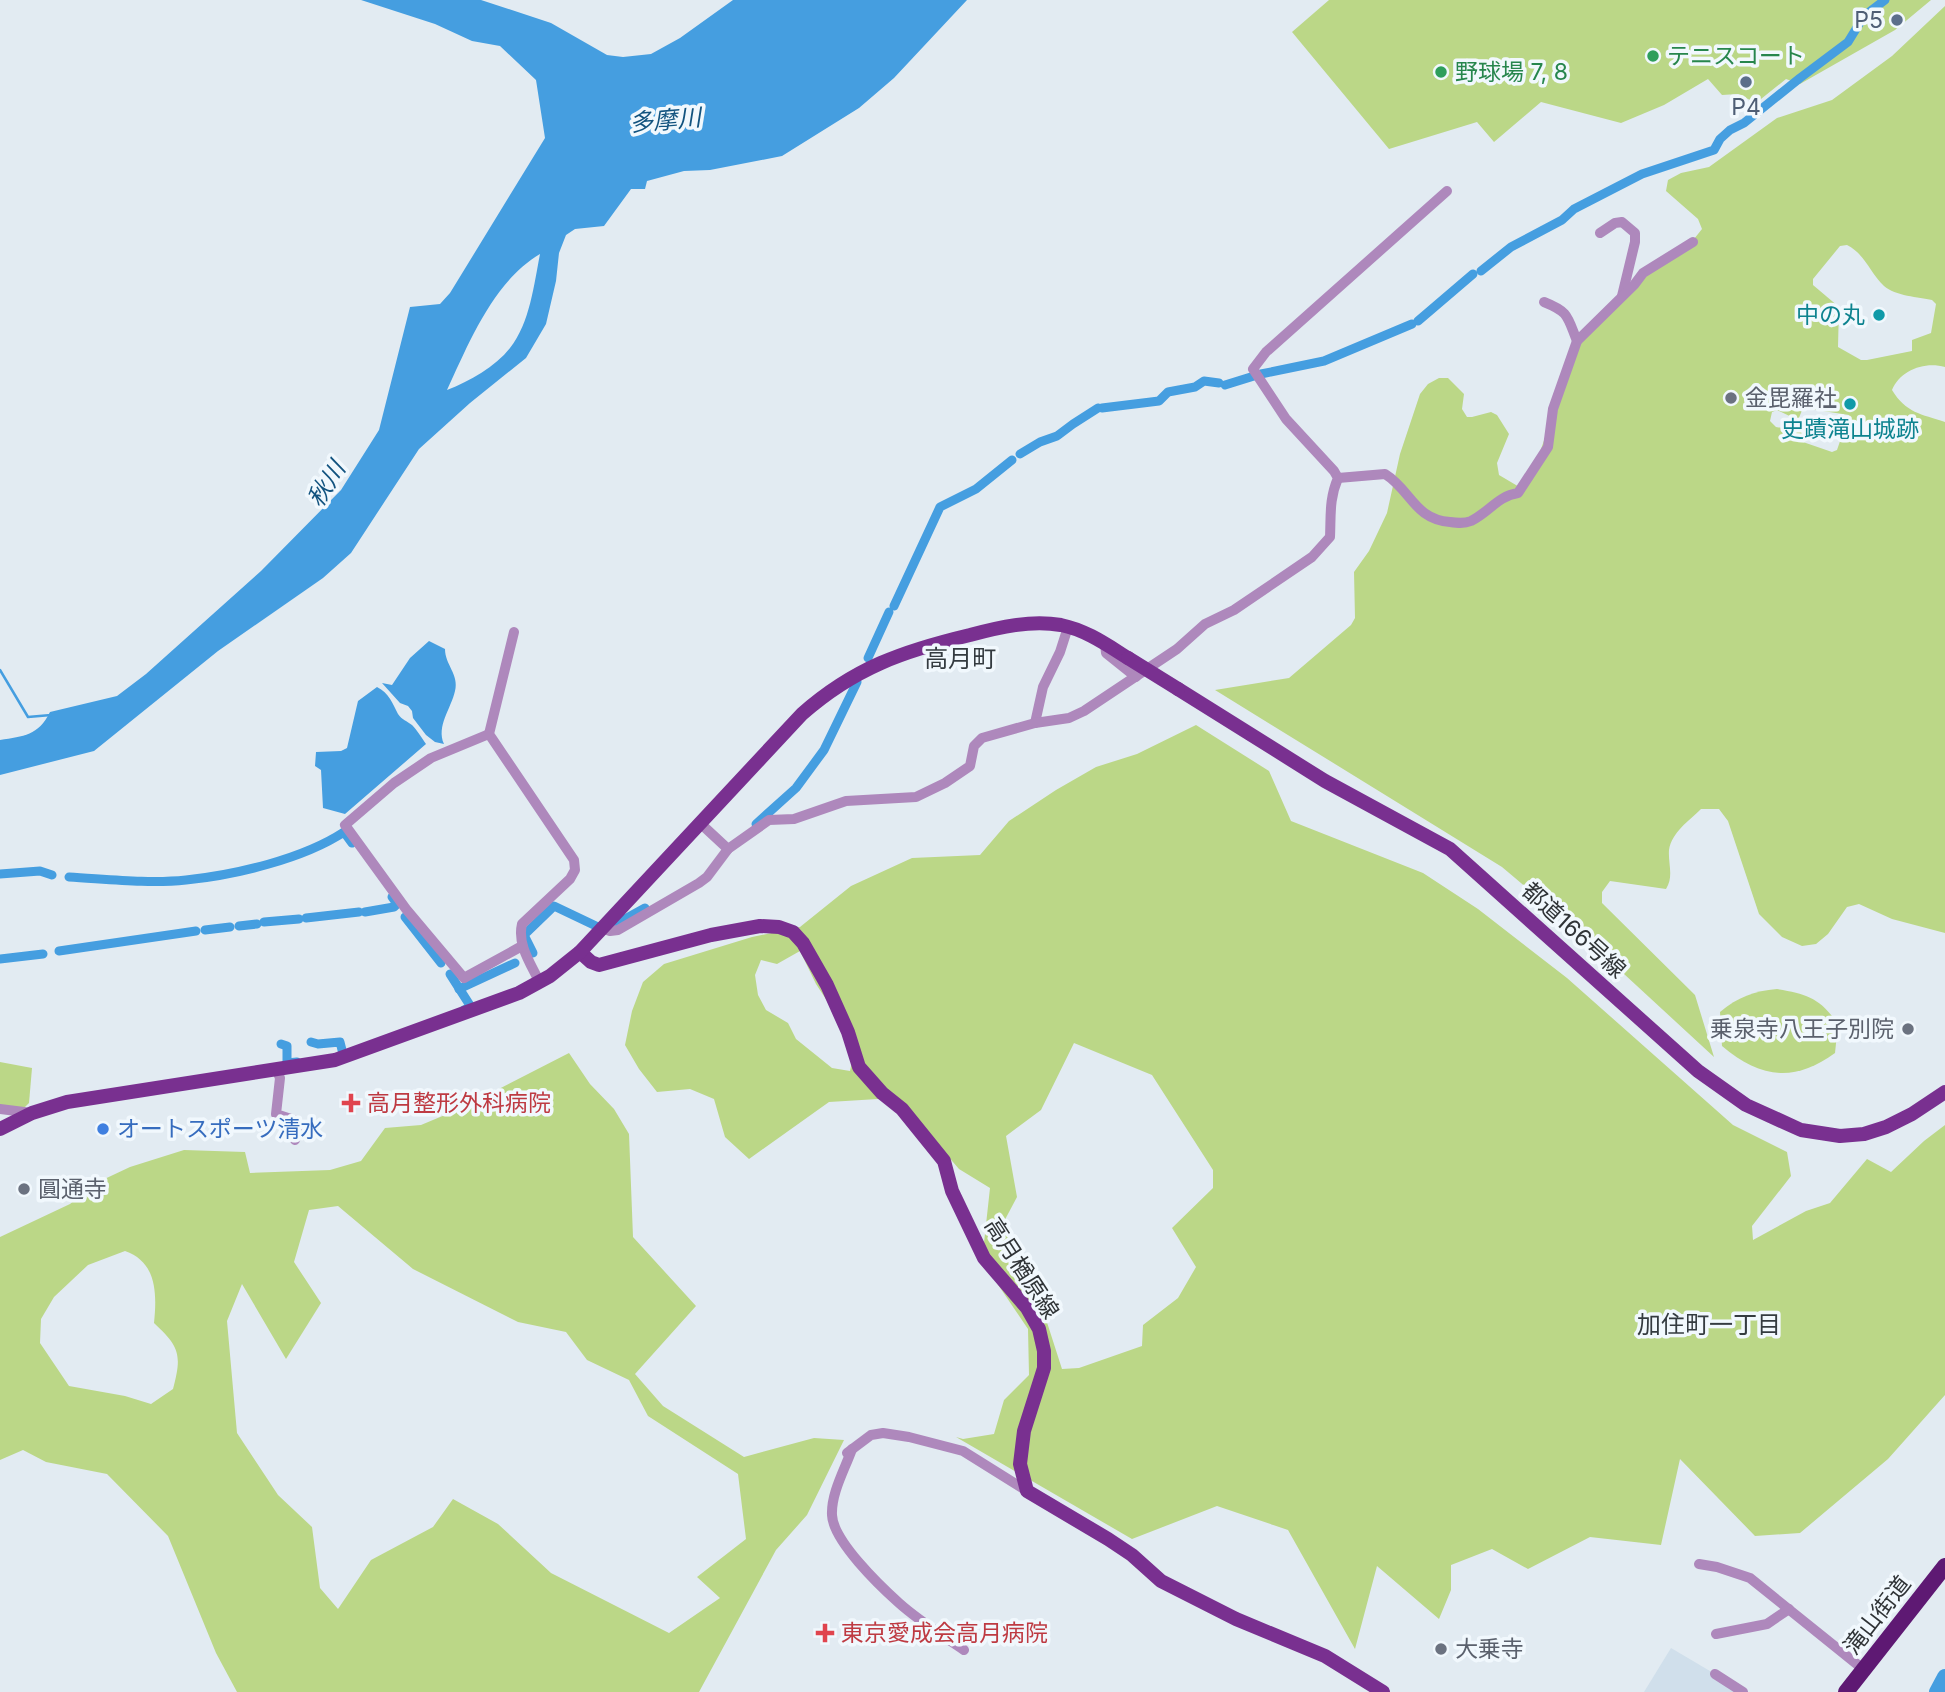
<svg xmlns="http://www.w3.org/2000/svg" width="1945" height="1692" viewBox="0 0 1945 1692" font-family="Inter,'Noto Sans JP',sans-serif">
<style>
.built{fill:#d0dfeb}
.green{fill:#bbd787;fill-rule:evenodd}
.water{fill:#459ee0;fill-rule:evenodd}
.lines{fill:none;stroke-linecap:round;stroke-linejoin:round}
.stream{stroke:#459ee0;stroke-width:2.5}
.canal{stroke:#459ee0;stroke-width:9}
.river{stroke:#459ee0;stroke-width:16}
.minor{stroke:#ae88bc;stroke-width:10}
.major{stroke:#793090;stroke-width:14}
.highway{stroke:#5e1973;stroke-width:16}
.major-bridge{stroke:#793090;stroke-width:14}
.service-dot{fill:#5c6f8a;stroke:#f1f8fd;stroke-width:2.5}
.leisure-dot{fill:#2e9e5b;stroke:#f1f8fd;stroke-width:2.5}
.culture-dot{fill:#0f9aa8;stroke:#f1f8fd;stroke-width:2.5}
.worship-dot{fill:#6b7280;stroke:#f1f8fd;stroke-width:2.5}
.health-dot{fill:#e0444e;stroke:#f1f8fd;stroke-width:2.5}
.shop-dot{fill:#3f7fe0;stroke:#f1f8fd;stroke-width:2.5}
.labels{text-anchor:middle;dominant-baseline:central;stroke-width:7;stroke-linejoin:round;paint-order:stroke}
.service-label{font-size:23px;fill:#4e5e75;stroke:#f1f8fd;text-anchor:end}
.leisure-label{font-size:23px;fill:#27864d;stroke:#f1f8fd;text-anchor:start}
.culture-label{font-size:23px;fill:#0d838f;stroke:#f1f8fd;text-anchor:end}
.worship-label{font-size:23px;fill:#5b616d;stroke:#f1f8fd;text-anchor:start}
.street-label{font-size:23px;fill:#303437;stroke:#f1f8fd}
.health-label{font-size:23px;fill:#be3a42;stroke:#f1f8fd;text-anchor:start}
.shop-label{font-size:23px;fill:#366cbe;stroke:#f1f8fd;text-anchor:start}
.water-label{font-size:24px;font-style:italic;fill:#12537f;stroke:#f1f8fd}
.neighbourhood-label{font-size:24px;fill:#343b40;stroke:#f1f8fd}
</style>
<rect width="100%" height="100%" fill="#e2ebf2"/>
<path class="built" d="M1671,1648l44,26 28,18h-99z"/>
<g class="green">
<path d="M1329,0h602l-36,30 -95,54 -14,-5 -30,24 -18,-9 -16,1 -14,-16 -44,26 -43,18 -80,-21 -47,40 -17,-20 -88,27 -97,-117z"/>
<path d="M1945,6v361c-20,-6 -45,3 -53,23 14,23 29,24 53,32v511l-53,-14 -33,-15 -12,3 -19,27 -12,10 -14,2 -20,-9 -23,-23 -31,-93 -9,-12h-18c-12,12 -29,23 -32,41 -1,14 5,26 -3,39l-56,-8 -8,11v11l93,92 19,62 -142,-131 -70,-59 -287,-177 74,-12 62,-53 4,-7 -1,-46 15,-21 18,-38 13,-59 20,-60 8,-10 11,-6h9l16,16 -2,15 5,8h5l19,-5 6,3 12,19 -12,29 2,12 22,13 12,-16 44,-126 68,-71 49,-36 8,-10 -4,-10 -32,-28 2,-11 13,-7 28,-6 68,-49 55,-18 60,-44zM1847,245c18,9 23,28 37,41 11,10 35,11 48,14l4,4 -5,29 -19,7v11l-45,9h-6l-23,-13 1,-40 -26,-22v-6l27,-33zM1803,408l46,7 -12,35 -5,2 -29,-10 -2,-11 -25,-4 -6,-6 2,-9 5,-2 21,10z"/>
<path d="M1196,725l73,46 22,50 132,52 55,36 89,69 166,147 54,27 4,24 -39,50 1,14 53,-29 24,-8 37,-44 24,13 33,-31 21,-16v270l-57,64 -88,74 -45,3 -75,-77 -19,86 -71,-8 -62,32 -36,-20 -41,16v25l-12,29 -62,-53 -22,83 -67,-119 -71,-24 -85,33 -176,-102 7,2 31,-5 10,-34 25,-25 -1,-46 -46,-68 8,-73 -31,-19 -55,-64 -26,-6 -49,3 -80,57 -24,-22 -11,-38 -24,-10 -33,3 -18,-23 -14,-24 7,-34 11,-29 21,-18 88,-27 48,-10 51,-41 61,-28 68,-3 29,-34 47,-31 40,-23 41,-13zM800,951l16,33 19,29 18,44 -3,14 -18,-3 -36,-29 -8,-16 -22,-13 -8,-15 -3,-20 6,-15 16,4zM1074,1043l78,32 61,95v18l-41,40 24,39 -18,31 -35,27 -1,21 -63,22 -17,1 -36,-112 -26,-28 17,-32 -11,-61 35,-26z"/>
<path d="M1777,989c30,5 43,9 61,35l-3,29c-41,30 -75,25 -113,-7l-2,-34c18,-15 34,-21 57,-23z"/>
<path d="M569,1053l21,31 24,25 15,25 4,103 63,69 -61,68 28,32 81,51 70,-19 30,2 -37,75 -31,35 -77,142h-462l-21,-39 -48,-117 -61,-62 -61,-12 -23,-12 -23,10v-223l70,-33 26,-21 34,-16 54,-17 61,2 5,21 80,-3 31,-9 24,-33 36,-3 43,-18zM338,1206l75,63 105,53 48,10 21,28 42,20 19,36 90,58 8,65 -49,38 23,21 -51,35 -118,-60 -53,-49 -45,-25 -20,28 -62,33 -33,49 -18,-21 -8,-61 -34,-32 -41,-62 -10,-112 15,-37 44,75 35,-56 -27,-41 15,-52zM125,1251c32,11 32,43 29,72 26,24 28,32 19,66l-22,15 -26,-8 -56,-10 -29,-43 1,-24 13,-22 34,-32z"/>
<path d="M0,1062l32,6 -3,35 -5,5 -24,-3z"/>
</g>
<g class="water">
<path d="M361,0h120l70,23 56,32 16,2 28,-3 29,-16 53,-38h234l-73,78 -35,30 -77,48 -72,14 -26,1 -37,10 -2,8h-14l-27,37 -29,3 -9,6 -7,18 -3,28 -10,43 -20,34 -56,45 -51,46 -68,104 -28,25 -105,73 -124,100 -94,24v-35c24,-4 38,-4 50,-28l67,-16 29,-22 115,-103 80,-81 38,-60 31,-123 30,-3 10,-11 95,-155 -9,-58 -36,-34 -28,-5 -37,-17zM540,254c-6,30 -10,69 -30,94 -15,19 -40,33 -63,42 22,-47 46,-108 93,-136z"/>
<path d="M429,641l16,8c0,16 14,25 10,42 -4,18 -19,35 -11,53l-9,-2 -9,-7 -13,-17 -1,-7 -4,-5 -8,-3 -18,-20 10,2 18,-27z"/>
<path d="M377,687c12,6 16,17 21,27 4,6 9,7 14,11 5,5 10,13 14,19l-81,70 -22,-6 -2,-38 -6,-4 1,-14 25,-1 6,-3 11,-47z"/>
</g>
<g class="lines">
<path class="stream" d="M0,670l28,47 23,-2"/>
<g class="canal">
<path d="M1481,271l30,-24 51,-27 12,-11 68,-35 72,-24 6,-11 10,-9 14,-7 56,-45 48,-36 16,-26 21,-16"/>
<path d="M1418,321l55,-47"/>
<path d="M1261,374l63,-13 88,-37"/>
<path d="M1225,385l29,-9"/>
<path d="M1102,408l57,-7 9,-9 27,-5 9,-6 15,2"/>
<path d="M1020,454l20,-12 17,-6 16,-12 25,-16"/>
<path d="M894,606l46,-99 36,-18 36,-29"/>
<path d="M868,658l21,-46"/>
<path d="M756,824l40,-36 28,-38 33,-68"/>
<path d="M0,874l40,-3 12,4"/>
<path d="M69,877c37,2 80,7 117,3 49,-5 117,-21 158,-48l8,11"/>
<path d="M365,912l29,-5 3,-3 -5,-7"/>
<path d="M405,917l36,46"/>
<path d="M306,918l53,-6"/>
<path d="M264,922l35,-3"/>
<path d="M616,924l29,-16"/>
<path d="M239,926l18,-2"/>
<path d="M205,930l25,-3"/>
<path d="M59,951l137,-20"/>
<path d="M533,953l-9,-18 30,-29 42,20"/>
<path d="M0,959l43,-5"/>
<path d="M450,974l21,33 -7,3"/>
<path d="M459,989l56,-26"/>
<path d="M311,1042l7,2 22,-2 3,12"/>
<path d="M281,1044l6,2v17l10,-1"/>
</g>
<path class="river" d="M1937,1692l8,-15"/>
<g class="minor">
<path d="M1600,233l15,-10 7,-1 13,11v9l-13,54"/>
<path d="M1544,302c25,10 23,14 33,39"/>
<path d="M1338,478l47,-4c26,16 29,45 65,48 7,1 14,2 21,-1 18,-9 27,-25 47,-28l30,-46 5,-38 24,-68 57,-56 9,-12 50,-31"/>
<path d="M514,632l-25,102 85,126 1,10 -5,9 -48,45c-5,21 9,40 18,59"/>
<path d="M1105,644l1,9 30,24"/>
<path d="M1035,723l8,-36 17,-35 8,-25"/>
<path d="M489,734l-58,24 -37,25 -49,42 61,84 58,69 58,-32"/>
<path d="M700,823l28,26"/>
<path d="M602,928l8,3 8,-1 81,-47 8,-6 21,-28 41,-29 25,-1 52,-18 70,-4 29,-14 25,-17 4,-20 8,-8 53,-15 34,-5 15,-7 93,-62 28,-25 29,-14 78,-53 18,-20c1,-21 -1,-38 8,-59l-4,-7 -48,-52 -33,-50 13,-17 181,-161"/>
<path d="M277,1071l3,7 -4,36 18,6 3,7 -2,13"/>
<path d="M0,1109l32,4"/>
<path d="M852,1449c-7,20 -21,44 -20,66 1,26 48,71 67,88 20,18 43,32 65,47"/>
<path d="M847,1453l24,-18 12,-2 26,4 54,14 64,40"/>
<path d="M1699,1564l18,3 33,11 113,91"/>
<path d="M1716,1634l51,-10 22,-15"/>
<path d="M1715,1674l28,18"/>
</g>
<g class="major">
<path d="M1178,689l147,92 125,68 248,222 48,34 55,25 39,6 24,-2 22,-7 26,-13 33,-22"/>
<path d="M580,952l11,10 8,3 112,-30 49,-9 19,1 14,5 10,11 24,42 21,47 11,35 23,26 20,16 42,52 8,30 32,67 43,50 12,21 5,22v17l-20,63 -4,33 7,27 81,48 24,16 29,26 75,38 89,37 58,36"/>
<path d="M0,1129l32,-16 35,-11 268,-42 184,-67 31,-17 30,-24 222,-238c52,-46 101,-63 168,-79 30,-8 60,-15 91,-10 25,5 46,20 67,33"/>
</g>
<path class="highway" d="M1846,1692l99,-126"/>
<path class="major-bridge" d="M1128,658l50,31"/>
</g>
<g class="service-dot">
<circle cx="1897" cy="20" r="7"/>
<circle cx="1746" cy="82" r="7"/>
</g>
<g class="leisure-dot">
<circle cx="1653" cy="56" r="7"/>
<circle cx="1441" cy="72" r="7"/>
</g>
<g class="culture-dot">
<circle cx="1879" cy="315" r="7"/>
<circle cx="1850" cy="404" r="7"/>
</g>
<g class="worship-dot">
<circle cx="1731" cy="398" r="7"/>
<circle cx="1908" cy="1029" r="7"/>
<circle cx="24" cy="1189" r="7"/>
<circle cx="1441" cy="1649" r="7"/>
</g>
<g class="health-dot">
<path d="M347.5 1092.5h7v7h7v7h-7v7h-7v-7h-7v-7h7z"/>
<path d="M821.5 1622.5h7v7h7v7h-7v7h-7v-7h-7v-7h7z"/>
</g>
<circle class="shop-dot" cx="103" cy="1129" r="7"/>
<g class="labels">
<g class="service-label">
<text x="1883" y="20">P5</text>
<text x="1746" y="107" text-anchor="middle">P4</text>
</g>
<g class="leisure-label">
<text x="1667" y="56">テニスコート</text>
<text x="1455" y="72">野球場 7, 8</text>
</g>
<g class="culture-label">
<text x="1865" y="315">中の丸</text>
<text x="1850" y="429" text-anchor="middle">史蹟滝山城跡</text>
</g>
<g class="worship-label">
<text x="1745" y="398">金毘羅社</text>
<text x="1894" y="1029" text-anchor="end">乗泉寺八王子別院</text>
<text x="38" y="1189">圓通寺</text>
<text x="1455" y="1649">大乗寺</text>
</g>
<g class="street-label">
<text transform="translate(1574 930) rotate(42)">都道166号線</text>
<text transform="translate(1022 1268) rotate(57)">高月楢原線</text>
<text transform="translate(1877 1615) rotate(-52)">滝山街道</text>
</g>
<g class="health-label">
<text x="367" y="1103">高月整形外科病院</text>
<text x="841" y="1633">東京愛成会高月病院</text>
</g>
<g class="shop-label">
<text x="117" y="1129">オートスポーツ清水</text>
</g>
<g class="water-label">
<text transform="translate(665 120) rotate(-5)">多摩川</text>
<text transform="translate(326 484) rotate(-58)">秋川</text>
</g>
<g class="neighbourhood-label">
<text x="960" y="658">高月町</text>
<text x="1709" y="1324">加住町一丁目</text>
</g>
</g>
</svg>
